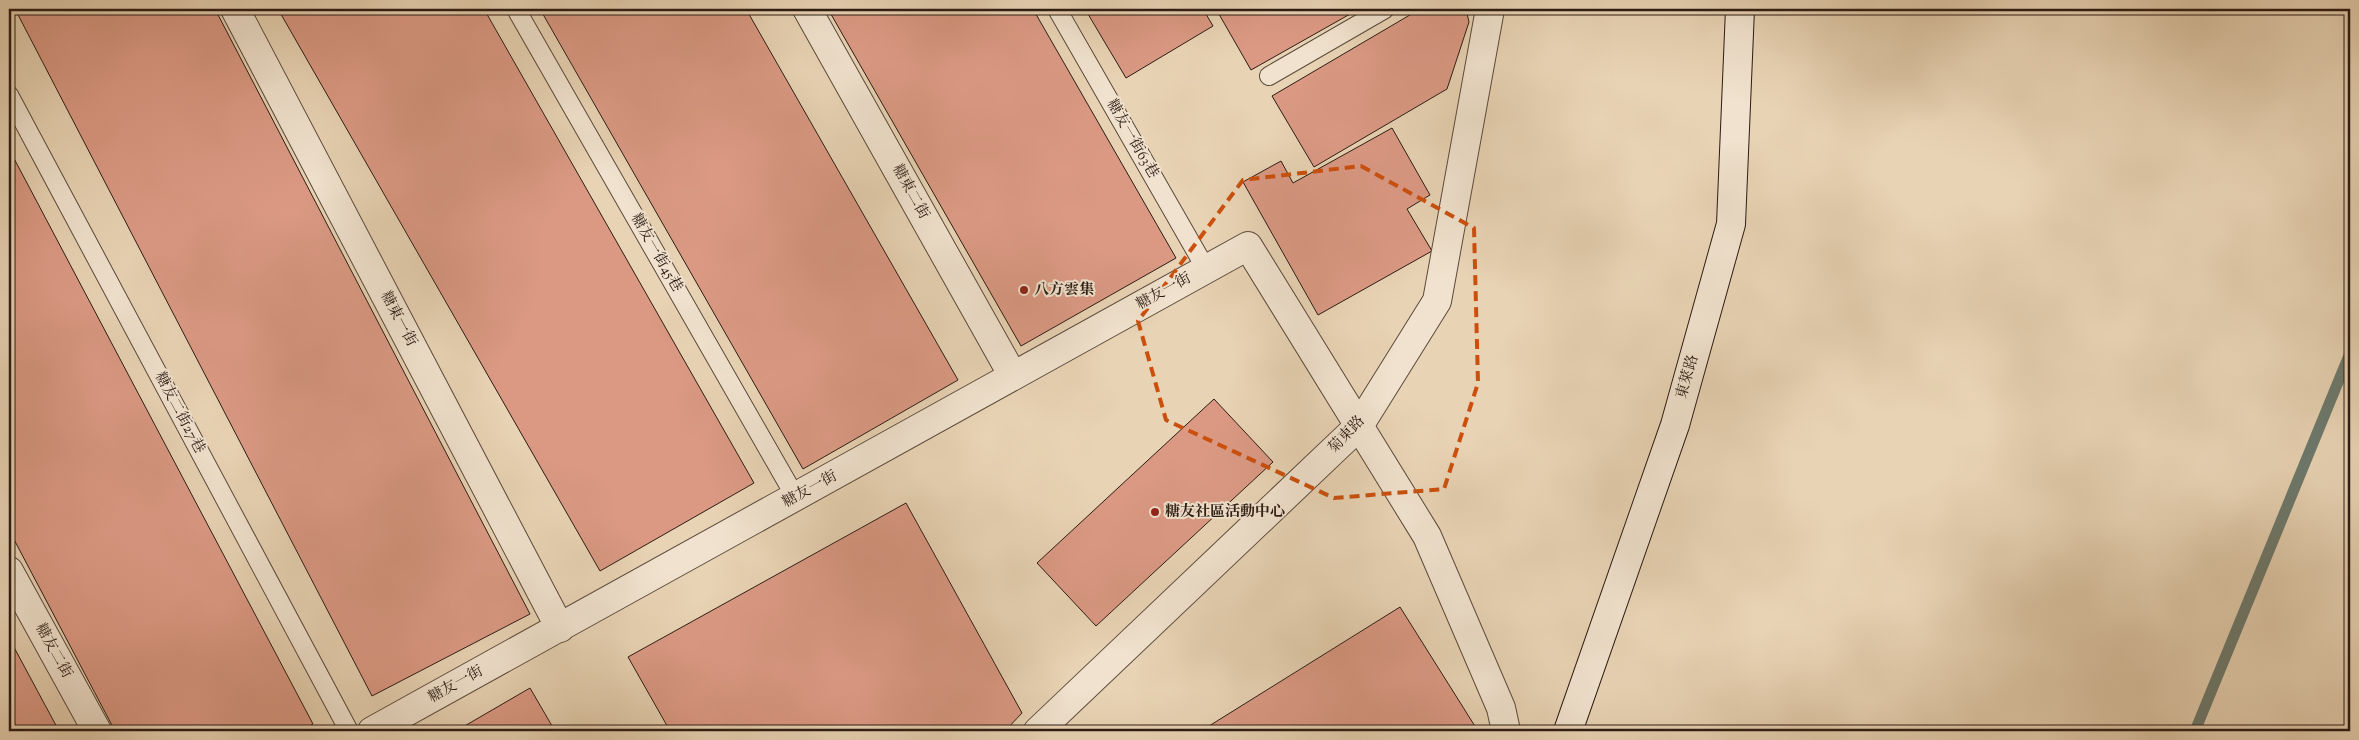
<svg xmlns="http://www.w3.org/2000/svg" width="2359" height="740" viewBox="0 0 2359 740" font-family="'Sorts Mill Goudy','Noto Serif TC',serif">
<style>
.lines{fill:none;stroke-linecap:round;stroke-linejoin:round}
.stream{stroke:#6d7a6e;stroke-width:11}
.building{fill:#db9984;stroke:#2c1c14}
.lane-casing{stroke:#5b4a3c;stroke-width:20}
.street-casing{stroke:#5b4a3c;stroke-width:30}
.secondary-casing{stroke:#2c1c14;stroke-width:30}
.lane{stroke:#f0e2ce;stroke-width:18}
.street{stroke:#f0e2ce;stroke-width:28}
.secondary{stroke:#f0e2ce;stroke-width:28}
.marked{fill:none;stroke:#cc500d;stroke-width:4;stroke-dasharray:10 6;stroke-linejoin:round}
.poi-dot{fill:#8f2418;stroke:#f0e2ce;stroke-width:2}
.labels{text-anchor:middle;dominant-baseline:central;stroke-width:4;stroke-linejoin:round;paint-order:stroke}
.street-label{font-size:15px;fill:#2c1c14;stroke:#f0e2ce}
.poi-label{font-size:15px;font-weight:bold;fill:#2c1c14;stroke:#f0e2ce;text-anchor:start}
</style>
<rect width="100%" height="100%" fill="#e8d3b4"/>
<filter id="stains"><feTurbulence type="fractalNoise" baseFrequency=".004" numOctaves="4"/><feColorMatrix values="0 0 0 0 .2 0 0 0 0 .09 0 0 0 0 .02 0 0 0 .5 -.17"/></filter>
<radialGradient id="worn" r=".72"><stop offset=".6" stop-color="#630" stop-opacity="0"/><stop offset="1" stop-color="#630" stop-opacity=".3"/></radialGradient>
<g class="lines">
<path class="stream" d="M2195,731l155,-378"/>
</g>
<g class="building">
<path d="M15,9h200l315,605 -158,82z"/>
<path d="M278,9h206l270,474 -154,88z"/>
<path d="M540,9h206l212,371 -155,89z"/>
<path d="M828,9h205l143,249 -155,88z"/>
<path d="M1085,9h118l10,17 -87,52z"/>
<path d="M1216,9h143l-108,61z"/>
<path d="M1420,9h46l3,13 -22,67 -133,78 -42,-71z"/>
<path d="M1392,128l38,67 -23,14 25,42 -114,64 -75,-133 38,-21 12,22z"/>
<path d="M9,149l304,575 -13,7h-185l-106,-201z"/>
<path d="M1214,399l59,63 -177,164 -59,-63z"/>
<path d="M906,503l116,210 -17,18h-335l-42,-74z"/>
<path d="M1400,607l78,124h-277z"/>
<path d="M9,638l50,93h-50z"/>
<path d="M530,688l25,43h-99z"/>
</g>
<g class="lines">
<defs>
<g id="lane">
<path d="M516,9l280,489"/>
<path d="M1057,9l149,260"/>
<path d="M1269,76l116,-67"/>
<path d="M9,95l340,636"/>
</g>
<g id="street">
<path d="M235,9l325,619"/>
<path d="M807,9l206,367"/>
<path d="M9,571l88,160"/>
<path d="M372,731l876,-485 179,290 74,172 5,23"/>
<path d="M1038,731l321,-305 78,-125 53,-292"/>
</g>
<path id="secondary" d="M1568,731l107,-306 56,-201 9,-215"/>
</defs>
<use href="#lane" class="lane-casing"/>
<use href="#street" class="street-casing"/>
<use href="#secondary" class="secondary-casing"/>
<use href="#lane" class="lane"/>
<use href="#street" class="street"/>
<use href="#secondary" class="secondary"/>
</g>
<path class="marked" d="M1361,166l113,62 4,155 -34,106 -110,9 -168,-78 -28,-99 105,-141z"/>
<g class="poi-dot">
<circle cx="1024" cy="290" r="5"/>
<circle cx="1155" cy="512" r="5"/>
</g>
<g class="labels">
<g class="street-label">
<text transform="translate(1132 139) rotate(60)">糖友一街63巷</text>
<text transform="translate(910 192) rotate(61)">糖東二街</text>
<text transform="translate(656 253) rotate(60)">糖友一街45巷</text>
<text transform="translate(1164 292) rotate(-29)">糖友一街</text>
<text transform="translate(398 319) rotate(62)">糖東一街</text>
<text transform="translate(1688 377) rotate(-74)">東萊路</text>
<text transform="translate(179 413) rotate(62)">糖友二街27巷</text>
<text transform="translate(1347 435) rotate(-47)">菊東路</text>
<text transform="translate(810 490) rotate(-29)">糖友一街</text>
<text transform="translate(53 651) rotate(61)">糖友二街</text>
<text transform="translate(456 685) rotate(-29)">糖友一街</text>
</g>
<g class="poi-label">
<text x="1034" y="290">八方雲集</text>
<text x="1165" y="512">糖友社區活動中心</text>
</g>
</g>
<rect width="2359" height="740" fill="none" stroke="#e8d3b4" stroke-width="30"/>
<rect x="10" y="10" width="2339" height="720" fill="none" stroke="#2c1c14" stroke-width="2.5"/>
<rect x="15" y="15" width="2329" height="710" fill="none" stroke="#2c1c14"/>
<rect width="100%" height="100%" filter="url(#stains)"/>
<rect width="100%" height="100%" fill="url(#worn)"/>
</svg>
